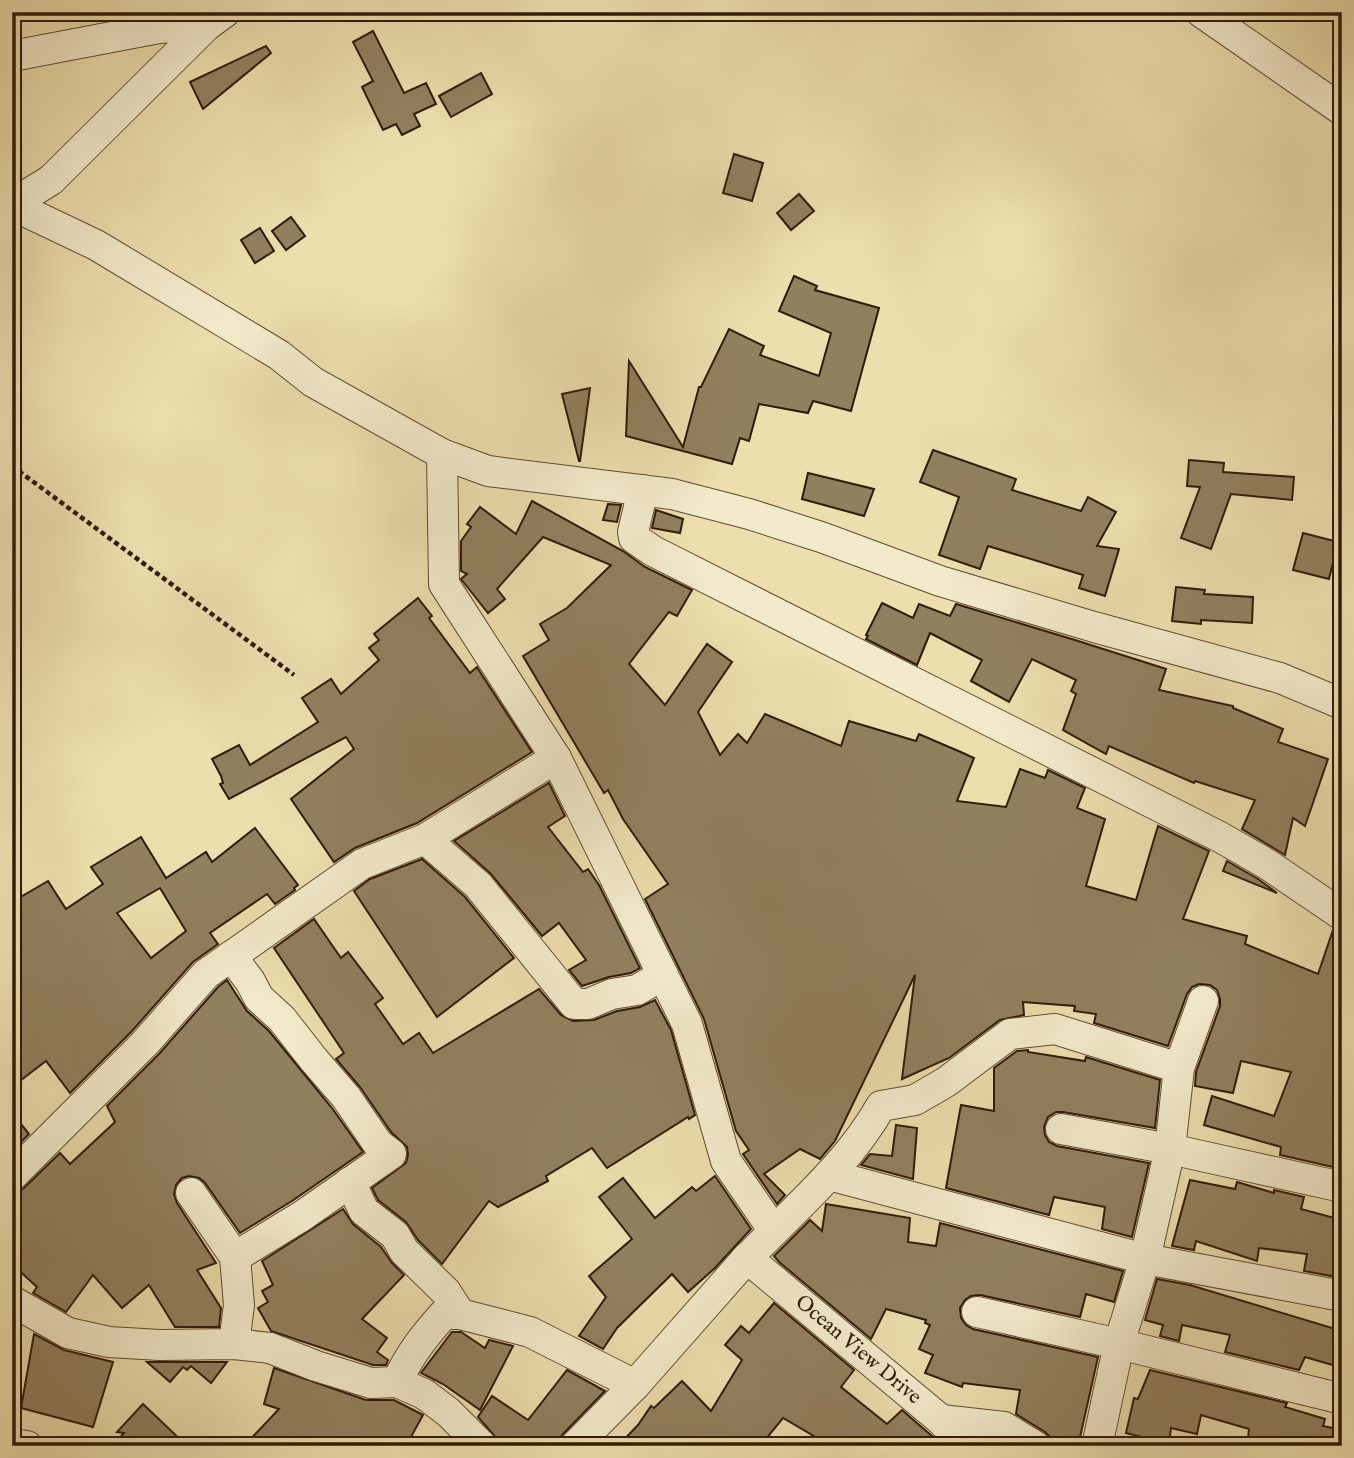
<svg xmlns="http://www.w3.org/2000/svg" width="1354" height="1458" viewBox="0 0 1354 1458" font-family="'IM FELL English',serif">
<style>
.building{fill:#91805e;stroke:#2f1b08;stroke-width:2;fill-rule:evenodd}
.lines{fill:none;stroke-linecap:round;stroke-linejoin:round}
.minor-casing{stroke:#5e4c31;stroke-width:32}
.path{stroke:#2f1b08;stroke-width:4.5;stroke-dasharray:5 3.5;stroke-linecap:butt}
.minor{stroke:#f3eaca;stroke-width:30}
.labels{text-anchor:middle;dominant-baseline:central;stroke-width:7;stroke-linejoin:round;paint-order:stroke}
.street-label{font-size:21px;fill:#2f1b08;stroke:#f3eaca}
</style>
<rect width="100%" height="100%" fill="#ecdead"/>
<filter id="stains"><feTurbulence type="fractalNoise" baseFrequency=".00286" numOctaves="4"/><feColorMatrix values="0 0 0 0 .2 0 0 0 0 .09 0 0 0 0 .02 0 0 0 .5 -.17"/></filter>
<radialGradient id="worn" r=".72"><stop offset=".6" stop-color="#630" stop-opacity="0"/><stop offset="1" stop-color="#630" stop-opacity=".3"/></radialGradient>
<g class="building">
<path d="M373,31l31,62 22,-10 10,21 -22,10 6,12 -18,9 -6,-11 -13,6 -21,-43 11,-6 -20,-39z"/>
<path d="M266,46l5,7 -68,56 -13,-27z"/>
<path d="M481,73l11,21 -41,23 -12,-21z"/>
<path d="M734,154l29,9 -11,38 -29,-8z"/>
<path d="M799,194l15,17 -23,19 -14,-17z"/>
<path d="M291,217l14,19 -19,14 -14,-19z"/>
<path d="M260,228l14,23 -19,12 -14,-23z"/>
<path d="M794,276l23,10 -2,4 64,18 -28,103 -38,-10 -5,12 -49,-9 -10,37 -9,-3 -8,26 -106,-28 3,-75 54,86 16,-60h2l28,-58 35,17 -4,9 59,21 12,-43 -52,-22z"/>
<path d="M590,388l-10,73h-1l-17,-67z"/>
<path d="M933,450l83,29 -4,11 69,21 7,-14 28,15 -19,34 22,3 -14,47 -26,-8 4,-13 -95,-29 -8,23 -41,-14 20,-58 -39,-15z"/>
<path d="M1189,460l35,3 -1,9 71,5 -2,23 -61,-6 -20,55 -30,-11 19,-51 -13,-1z"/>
<path d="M808,473l66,16 -10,27 -62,-17z"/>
<path d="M532,501l91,50 22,16 47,23 -15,26 -8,-4 -40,52 36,41 42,-61 25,18 -34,50 22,43 18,-21 9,9 18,-29 76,32 8,-25 67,20 3,-7 44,19 11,5 -17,43 49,6 14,-38 25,9 3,-8 37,18 -8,20 28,11 -19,67 50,14 22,-74 51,25 -26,68 64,17 -2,8 73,30 15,-44 9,2v237l-62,-14 1,-8 -77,-22 8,-29 62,20 17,-44 -50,-11 -8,32 -38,-7 1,-14 24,-66v-7l-3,-9 -7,-5 -11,-1 -7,3 -5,7 -19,52 -74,-23 2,-9 -22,-3 1,-5 -52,-4 1,13 -24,5 -51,38 -47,21 13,-104 -80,166 -15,18 -20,-10 -36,25 21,21 -8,9 -34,-50 6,-4 -13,-19 -32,-112 -59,-120 23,-15 -45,-65 -15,-29 -4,3 -81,-137 26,-16 -9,-16 27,-16 44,-43 -68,-28 -46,52 8,10 -17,14 -27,-34 6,-5 -6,-3v-30l10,-14 -4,-3 13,-17 36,27z"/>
<path d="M608,504l13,1 -4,17 -14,-2z"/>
<path d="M656,510l27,9 -3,14 -28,-5z"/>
<path d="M1303,533l35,9 -9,37 -36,-9z"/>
<path d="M1176,587l29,3 -1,4 49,3 -1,26 -51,-3v4l-29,-3z"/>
<path d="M418,598l14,18 -3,2 41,55 7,-6 1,2 54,83 -115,71 -62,25 -21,14 -43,-63 63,-50 -8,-12 -117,62 -9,-15 3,-1 -2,-7 -9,-17 27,-14 11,20 68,-43 -16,-24 29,-19 10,15 38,-34 -10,-12 10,-8 -5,-6z"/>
<path d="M882,603l31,15 6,-14 31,12 6,-12 119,36 91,29 -7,21 74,16v2l50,21 -5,13 50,17 -23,67 -12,-8 -8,37 -43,-26 13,-29 -60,-19 -1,2 -85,-37 -3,8 -43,-24 13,-36 -5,-3 5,-11 -44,-21 -23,43 -38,-21 11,-21 -52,-27 -13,32 -51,-26 2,-3 -2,-1z"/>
<path d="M549,783l16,33 -17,11 35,45 5,-3 11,16 41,83 -9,5 -22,4 -27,9 -13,-16 17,-10 -27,-37 -17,13 -51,-62 -37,-33z"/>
<path d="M255,828l43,57 -4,3 1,2 -20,14 -8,-10 -57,39 8,11 -25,18 -61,69 -62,62 -24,-32 -34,26v-154l9,-4 -9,-16v-11l36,-21 18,28 37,-25 -12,-17 50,-30 25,41 40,-26 6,10zM160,888l26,43 -35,27 -34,-45z"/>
<path d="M422,859l43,38 49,61 -77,59 -83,-126 16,-12z"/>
<path d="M1227,861l31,18 19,14 -54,-22z"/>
<path d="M314,919l27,39 7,-6 35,46 -8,6 28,40 16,-11 14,20 106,-64 22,26 12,6 21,-1 23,-9 23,-4 15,-7 16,30 24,85 -6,4 -1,-2 -81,51 -15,-20 -46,28 2,5 -50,26 -9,-6 -47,63 -24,-24 -12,-18 -28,-22 -6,-12 34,-25 2,-8 -1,-8 -16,-15 -31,-45 -24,-28 8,-6 -70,-105z"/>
<path d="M227,980l20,31 22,20 63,77 31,44 -71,49 -52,32 -35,-50 -6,-5 -10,-2 -7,2 -6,7 -2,9 3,9 39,60 -19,7 24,38 -2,19h-44l-26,-42 -27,23 -29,-33 -27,37 -33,-19 4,-6 -25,-23v-68l12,-8 36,-35 10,11 45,-42 -8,-16 51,-51 60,-68z"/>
<path d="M1028,1050v2l57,9 1,-4 74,23 -5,48 -92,-16h-7l-8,5 -4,10 1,8 4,7 8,4 92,17 -17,74 -30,-8 3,-22 -51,-10 -5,18 -103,-27 15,-83 33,6v-43l23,-17z"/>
<path d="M12,1113l17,21 -17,17z"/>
<path d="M896,1125l21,3 -4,51 -52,-14 9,-11 22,2z"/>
<path d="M715,1176l36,53 -36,39 -27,24 -16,-18 -55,54 -14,21 -24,-13 27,-39 -17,-21 43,-37 -33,-42 24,-19 32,40 37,-31 4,4z"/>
<path d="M1190,1180l45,9 2,-7 37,11v-3l30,7 -3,12 41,11v58l-38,-7 3,-17 -48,-6 -2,13 -61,-20 -2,9 -22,-4z"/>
<path d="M826,1204l84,14 -2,24 28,4 4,-23 183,48 -9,31 -28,-8 -6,23 -100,-22 -9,1 -6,4 -5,8 1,10 5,7 7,4 125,28 -20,89h-26l-1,-8 -6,-6 -29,-18 4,-24 -57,-7 -1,4 -37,-14 8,-18 -14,-6 11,-24 -5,-2 1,-3 -40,-11 -15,30 -92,-77 -5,-6 36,-36 12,11z"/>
<path d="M343,1209l10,15 28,23 11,16 12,12 -42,44 25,19 -10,14 11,8 -2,5h-13l-102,-34 -13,-23 10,-6 -6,-11 11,-6 -11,-24z"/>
<path d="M1157,1279l33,6 152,46v18l-6,17 -31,-9 -6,13 -74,-18 5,-17 -48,-10 -3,16 -19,-5 3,-11 -18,-5z"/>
<path d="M774,1303l80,67 -13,17 46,37 15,-14 30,26 -10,10h-109l4,-8 -34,-20 -23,28h-142l20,-21 13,-19 3,2 28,-27 29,30 31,-51 -17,-15 16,-19 8,7z"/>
<path d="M452,1332h9l24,16 4,-8 24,6 -33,64 -37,-26 -22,-11z"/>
<path d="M34,1334l30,16 49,12 -20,65 -72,-19z"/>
<path d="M147,1362h80l-16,21 -20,-17 -4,4 -4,-3 -13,15z"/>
<path d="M274,1368l92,32h28l29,15 -17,31h-162l35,-37 -15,-5z"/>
<path d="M567,1370l38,21 -42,43 -9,12h-46l-11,-7 -19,-22 14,-21 36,24z"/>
<path d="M1150,1370l137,33 -2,4 40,12 -2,7 19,4v16h-76l1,-6 -19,-2 1,-9 -48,-14 -4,19 -26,-6 -2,16 -43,-11 8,-35 4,1z"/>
<path d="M143,1404l44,42h-75l12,-13 -7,-1z"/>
</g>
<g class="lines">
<defs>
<g id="minor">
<path d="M1201,12l141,98"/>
<path d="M12,56l147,-28 47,-2"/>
<path d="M12,204l39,-24 155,-154 19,-14"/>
<path d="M12,205l84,40 183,110 34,27 129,72 46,17 184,23 77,20 72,23 119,44 154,46 186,51 62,26"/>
<path d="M442,454l2,130 112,174 131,266 39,137 48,70 -27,27 -112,127 -60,61"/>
<path d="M643,490l-10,42 1,6 19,13 567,286 47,27 75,51"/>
<path d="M425,839l53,46 96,119h14l24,-10 25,-4 26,-15"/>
<path d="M231,956l19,25 9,17 23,21 32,41 32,37 32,47 13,10 -89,62 -67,41"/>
<path d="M1061,1129l109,20 172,38"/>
<path d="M829,1175l316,84 197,37"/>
<path d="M12,1176l133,-133 61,-69 156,-110 63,-25 131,-81"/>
<path d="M350,1182l14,29 31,24 9,16 42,41 14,22"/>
<path d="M191,1193l44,64 4,48 -5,39"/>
<path d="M774,1231c39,-39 80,-77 107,-125l34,-6 31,-18 64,-48 45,-5 124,39"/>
<path d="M747,1258l194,162 25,26"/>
<path d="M12,1301l56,32 41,9 51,3 74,-1 36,4 46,18 55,17 26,-1 27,12 24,18 34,34"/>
<path d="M977,1312l142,32 223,55"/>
<path d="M397,1382c12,-27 28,-47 47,-68h16l70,18 105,53"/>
<path d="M941,1420l63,7 31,19"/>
<path d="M12,1444l15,2"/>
<path d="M1097,1446l22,-102 26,-85 25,-110 9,-81 24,-67"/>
</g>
</defs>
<use href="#minor" class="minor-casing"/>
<path class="path" d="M12,466l282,209"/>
<use href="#minor" class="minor"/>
</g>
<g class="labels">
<g class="street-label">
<text transform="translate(858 1350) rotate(40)">Ocean View Drive</text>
</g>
</g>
<rect width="1354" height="1458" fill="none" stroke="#ecdead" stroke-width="42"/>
<rect x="14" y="14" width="1326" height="1430" fill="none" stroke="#2f1b08" stroke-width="3.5"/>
<rect x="21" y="21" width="1312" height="1416" fill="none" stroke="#2f1b08" stroke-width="2"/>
<rect width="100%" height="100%" filter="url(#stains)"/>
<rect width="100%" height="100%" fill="url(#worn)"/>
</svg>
